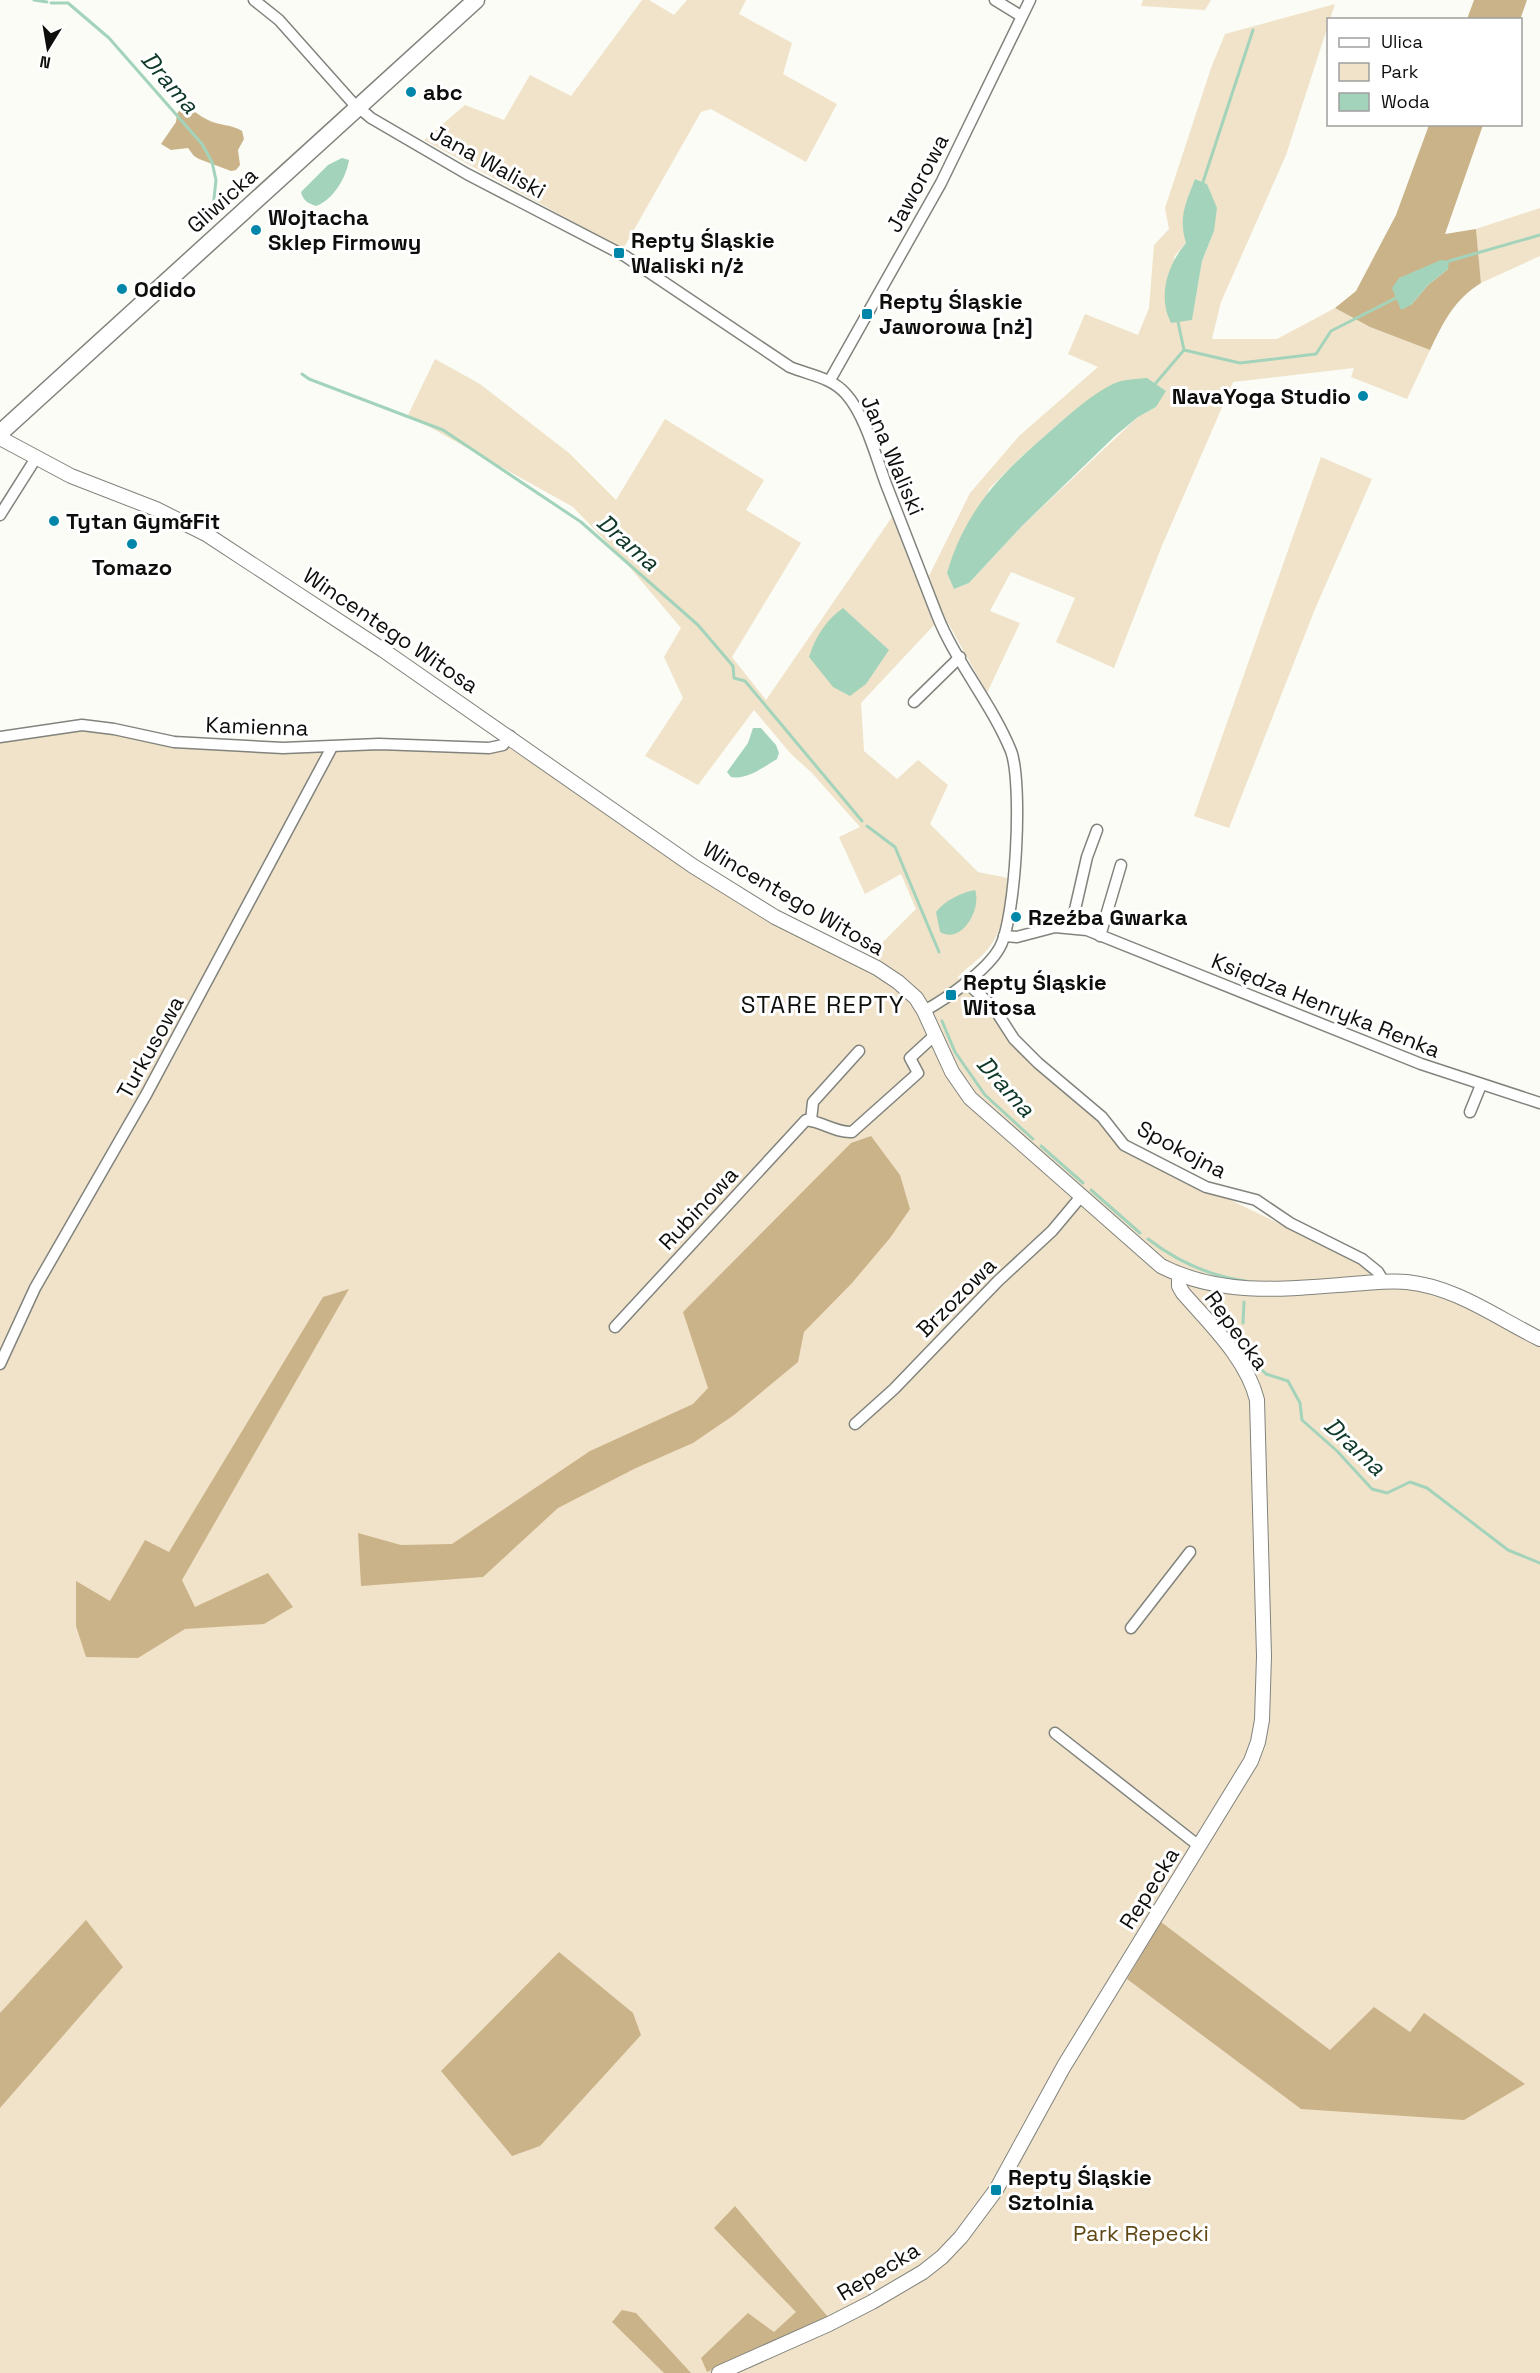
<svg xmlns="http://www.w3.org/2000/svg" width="1540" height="2373" viewBox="0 0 1540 2373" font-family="'Space Grotesk',sans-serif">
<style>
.green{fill:#f1e3c9;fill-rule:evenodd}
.forest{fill:#cbb389;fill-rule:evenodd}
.water{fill:#a3d4bb}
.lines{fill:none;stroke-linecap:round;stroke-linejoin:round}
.stream{stroke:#a3d4bb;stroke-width:3}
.minor-casing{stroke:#81837d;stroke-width:13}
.tertiary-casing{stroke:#81837d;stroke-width:16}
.primary-casing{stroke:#81837d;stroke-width:19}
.minor{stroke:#fff;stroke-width:10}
.tertiary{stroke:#fff;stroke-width:14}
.primary{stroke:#fff;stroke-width:16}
.poi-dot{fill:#0086a8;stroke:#fff;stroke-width:2}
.labels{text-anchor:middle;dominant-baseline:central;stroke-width:6;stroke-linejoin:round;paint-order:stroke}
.poi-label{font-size:22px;font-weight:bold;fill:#0e0f0c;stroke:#fff;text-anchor:start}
.street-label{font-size:22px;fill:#0e0f0c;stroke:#fff}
.park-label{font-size:22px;fill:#604815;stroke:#fff}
.water-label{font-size:24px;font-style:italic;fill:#0e3827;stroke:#fff}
.neighbourhood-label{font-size:24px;letter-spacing:1.5px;fill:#0e0f0c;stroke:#fff}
</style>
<rect width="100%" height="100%" fill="#fafcf5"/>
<g class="green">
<path d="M642,0h7l25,15 13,-15h59l-7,14 53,29 -9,31 54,30 -31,58 -95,-53 -10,3 -78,137 -199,-109 41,-35 39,15 26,-45 41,21z"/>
<path d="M1143,0h68l-6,10 -64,-4z"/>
<path d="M1335,4l-49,151 -65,147 -9,37h65l58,-31 35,19 60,23 -23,49 -56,-22 3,-9 -121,14 -72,166 -47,120 -58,-26 19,-44 -64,-26 -21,39 30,12 -33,70 -45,-81 -13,-36 41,-83 49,-57 79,-69 -30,-13 17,-40 53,21 11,-27 5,-63 15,-16 -4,-21 46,-140 14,-34zM1195,179l12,5 7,47 -12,30 -10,58 -18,-62 12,-14zM1147,378l18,13 -9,16 -18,10 -116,109 -53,57 -15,6 35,-100 34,-34 47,-41 47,-32z"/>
<path d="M1540,208v48l-59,27 -5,-54z"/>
<path d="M435,359l45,25 89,69 47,47 49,-81 99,61 -18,30 55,33 -69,114 34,43 126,-183 42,108 -73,78 3,48 33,28 21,-19 30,25 -18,39 48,48 30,6c-1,25 -4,51 -20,71 -9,11 -22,19 -31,29l8,1 85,95 70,62 65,42 189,91 73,27 93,47v1030h-1540v-1639l71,-10 111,16 58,5 120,-1 156,4 362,225 23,2 -32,-19 47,-47 -15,-35 -36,20 -26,-57 21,-10 -48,-54 -21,-19 -37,-44 -56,75 -53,-29 38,-58 -19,-41 17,-29 -60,-71 -48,-50 -165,-92z"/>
<path d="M1321,457l51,22 -57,130 -86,219 -35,-12z"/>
</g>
<g class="forest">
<path d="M1474,0h53l-7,20 -53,-1z"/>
<path d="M182,106c10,2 17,10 26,14 12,6 23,4 34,11l2,8 -6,11 2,15 -4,5 -5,1 -32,-12 -5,-3 -6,-8 -17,2 -10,-6 15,-22 1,-8z"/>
<path d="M1429,125h54l-38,109 31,-5 5,54c-27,17 -37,38 -51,67l-60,-23 -35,-19 21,-17 40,-76zM1448,269l-20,16 -17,20 -12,-27z"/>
<path d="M871,1136l29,39 10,34 -20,29 -38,45 -48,49 -6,30 -64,53 -41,28 -57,25 -78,40 -75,69 -122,9 -3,-53 43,12 51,-1 138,-93 103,-47 15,-16 -25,-76 168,-169z"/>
<path d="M349,1289l-167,291 13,27 73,-34 25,34 -29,17 -79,5 -47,29 -52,-1 -10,-31v-45l34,20 35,-61 24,12 154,-255z"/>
<path d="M86,1920l37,47 -123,141v-95z"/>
<path d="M1161,1922l169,128 44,-43 36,25 14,-19 101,71 -61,36 -163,-11 -174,-130z"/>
<path d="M559,1952l74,61 8,22 -101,111 -28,10 -71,-85z"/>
<path d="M735,2206l93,111 -121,55 -6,-14 47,-45 26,19 22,-20 -82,-84z"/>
<path d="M622,2310l14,3 55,60h-27l-52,-51z"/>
</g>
<g class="water">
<path d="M342,158l7,2c-3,18 -16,40 -33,46 -8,-3 -13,-5 -15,-14l27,-27z"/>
<path d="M1195,179l12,5 10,24 -3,23 -12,30 -10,59 -21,3c-14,-27 -3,-59 15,-80 -8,-26 0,-40 9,-64z"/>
<path d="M1441,260l8,1 -1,8 -20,16 -17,20 -10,5 -9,-22 7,-10z"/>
<path d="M1147,378l19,13 -10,16 -18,10 -23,19 -93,90 -53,57 -15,6 -7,-16c19,-66 58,-103 108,-146 18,-16 39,-34 60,-44 9,-4 22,-4 32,-5z"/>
<path d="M843,608l46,42 -23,34 -16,12 -17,-9 -24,-30c6,-20 18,-38 34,-49z"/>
<path d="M753,728h8l15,17 3,8 -2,6c-14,8 -29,21 -46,18l-4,-5 21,-29z"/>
<path d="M975,890c7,18 -13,55 -35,42l-4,-20c9,-12 25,-19 39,-22z"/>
</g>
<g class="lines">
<g class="stream">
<path d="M34,0l13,2"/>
<path d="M51,3h17l41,35 93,106 10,18 4,18 -4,37"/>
<path d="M1203,182l50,-152"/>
<path d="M1449,261l91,-26"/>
<path d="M1178,322l6,28"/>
<path d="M1184,350l56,13 76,-9 15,-23 65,-33"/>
<path d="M302,374l7,5 134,51 138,92 117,103 35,41 1,12 11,3 117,140"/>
<path d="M1155,384l29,-34"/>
<path d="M867,826l28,21 44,105"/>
<path d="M942,1021l13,31 30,43 48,44"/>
<path d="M1041,1146l42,37"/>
<path d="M1091,1190l49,43"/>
<path d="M1148,1239c30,23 61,37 98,42"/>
<path d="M1243,1323l1,-21"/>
<path d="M1242,1349v3"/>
<path d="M1261,1369l5,5 22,7 12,22 2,17 35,31 35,38 15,4 23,-11 17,6 81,62 32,13"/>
</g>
<defs>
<g id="minor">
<path d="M254,0l25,20 73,82 19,16 96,56 158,82 165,111c19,8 41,10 56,27 19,21 30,63 40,90 17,44 34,88 51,131 18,46 55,89 74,136 12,32 5,166 -11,196 -12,23 -54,52 -76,64"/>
<path d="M995,0l26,16"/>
<path d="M830,380l111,-197 89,-183"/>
<path d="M0,515l36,-57"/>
<path d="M914,702l46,-45"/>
<path d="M0,737l82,-12 32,4 60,13 109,6 96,-4 110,4 14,-3 7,-9"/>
<path d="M1071,927l16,-70 10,-27"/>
<path d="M1004,936l13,1 38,-10 32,3 334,134 119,39"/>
<path d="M1100,936l21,-71"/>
<path d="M966,982l28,26 20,31 24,24 64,54 22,28 82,42 50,13 34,23 72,36 16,13 6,10"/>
<path d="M1470,1112l11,-27"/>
<path d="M811,1120l2,-18 46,-51"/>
<path d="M615,1327l191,-207c17,2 30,13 46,12l66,-59 -8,-15 25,-23"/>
<path d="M0,1364l35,-76 112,-195 185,-346"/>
<path d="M855,1424l39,-35 104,-108 54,-50 26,-31 1,-6"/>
<path d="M1131,1628l59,-76"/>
<path d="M1055,1733l144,113"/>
</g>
<g id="tertiary">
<path d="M0,438l71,38 85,33 50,25 177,116 310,216 82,51 102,51 21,14 18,16 8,13 28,61 18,26 191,168c61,31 126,23 191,18 18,-1 37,-4 55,-2 49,5 90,36 133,57"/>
<path d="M719,2373l110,-49 43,-22 51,-30 19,-15 19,-20 35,-47 68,-124 187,-305 7,-19 4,-22 2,-64 -7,-256c-10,-41 -47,-76 -74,-107l-4,-7v-11"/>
</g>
<path id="primary" d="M0,433l476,-433"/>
</defs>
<use href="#minor" class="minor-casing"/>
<use href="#tertiary" class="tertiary-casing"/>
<use href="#primary" class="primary-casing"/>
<use href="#minor" class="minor"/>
<use href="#tertiary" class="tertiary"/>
<use href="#primary" class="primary"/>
</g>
<g class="poi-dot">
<circle cx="411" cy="92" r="6"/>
<circle cx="256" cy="230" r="6"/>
<rect x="613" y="247" width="12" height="12" rx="3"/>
<circle cx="122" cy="289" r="6"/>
<rect x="861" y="308" width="12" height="12" rx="3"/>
<circle cx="1363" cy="396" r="6"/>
<circle cx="54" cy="521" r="6"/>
<circle cx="132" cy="544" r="6"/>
<circle cx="1016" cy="917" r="6"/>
<rect x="945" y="989" width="12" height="12" rx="3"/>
<rect x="990" y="2184" width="12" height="12" rx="3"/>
</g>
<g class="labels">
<g class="poi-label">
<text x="423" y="92">abc</text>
<text x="268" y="217">Wojtacha<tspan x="268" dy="25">Sklep Firmowy</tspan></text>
<text x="631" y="240">Repty Śląskie<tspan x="631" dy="25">Waliski n/ż</tspan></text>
<text x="134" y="289">Odido</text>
<text x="879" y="301">Repty Śląskie<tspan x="879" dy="25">Jaworowa [nż]</tspan></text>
<text x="1351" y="396" text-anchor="end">NavaYoga Studio</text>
<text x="66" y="521">Tytan Gym&amp;Fit</text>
<text x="132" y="567" text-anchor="middle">Tomazo</text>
<text x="1028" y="917">Rzeźba Gwarka</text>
<text x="963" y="982">Repty Śląskie<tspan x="963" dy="25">Witosa</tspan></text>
<text x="1008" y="2177">Repty Śląskie<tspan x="1008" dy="25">Sztolnia</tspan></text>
</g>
<g class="street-label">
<text transform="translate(488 161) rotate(29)">Jana Waliski</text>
<text transform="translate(917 183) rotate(-62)">Jaworowa</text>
<text transform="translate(222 200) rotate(-42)">Gliwicka</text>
<text transform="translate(893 455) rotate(67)">Jana Waliski</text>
<text transform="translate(391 630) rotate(34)">Wincentego Witosa</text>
<text transform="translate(257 726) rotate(2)">Kamienna</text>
<text transform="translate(794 898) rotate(30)">Wincentego Witosa</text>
<text transform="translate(1326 1005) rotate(22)">Księdza Henryka Renka</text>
<text transform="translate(150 1047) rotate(-61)">Turkusowa</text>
<text transform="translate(1182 1149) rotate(28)">Spokojna</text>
<text transform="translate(698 1208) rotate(-47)">Rubinowa</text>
<text transform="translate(956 1297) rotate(-45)">Brzozowa</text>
<text transform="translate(1237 1330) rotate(54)">Repecka</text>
<text transform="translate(1149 1888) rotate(-58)">Repecka</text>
<text transform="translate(878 2271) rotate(-31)">Repecka</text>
</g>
<g class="park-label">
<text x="1141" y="2233">Park Repecki</text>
</g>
<g class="water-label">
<text transform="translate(170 82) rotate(49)">Drama</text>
<text transform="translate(628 542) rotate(41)">Drama</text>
<text transform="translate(1006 1086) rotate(48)">Drama</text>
<text transform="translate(1355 1446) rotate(43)">Drama</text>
</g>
<g class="neighbourhood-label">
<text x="823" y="1004">STARE REPTY</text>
</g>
</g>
<rect x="1327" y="18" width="195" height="108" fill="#ffffff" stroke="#9f9f9e" stroke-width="1.5"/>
<rect x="1339" y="38" width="30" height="9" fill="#ffffff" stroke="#9f9f9e" stroke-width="1.5"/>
<text x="1381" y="48" font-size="18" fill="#0e0f0c">Ulica</text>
<rect x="1339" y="63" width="30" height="18" fill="#f1e3c9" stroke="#9f9f9e" stroke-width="1.5"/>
<text x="1381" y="78" font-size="18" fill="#0e0f0c">Park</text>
<rect x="1339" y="93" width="30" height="18" fill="#a3d4bb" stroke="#9f9f9e" stroke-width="1.5"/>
<text x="1381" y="108" font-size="18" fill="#0e0f0c">Woda</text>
<g transform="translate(48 48) rotate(191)" stroke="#ffffff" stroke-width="4.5" paint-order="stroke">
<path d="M0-4.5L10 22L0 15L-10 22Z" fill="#0e0f0c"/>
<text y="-9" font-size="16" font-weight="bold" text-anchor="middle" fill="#0e0f0c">N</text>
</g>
</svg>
